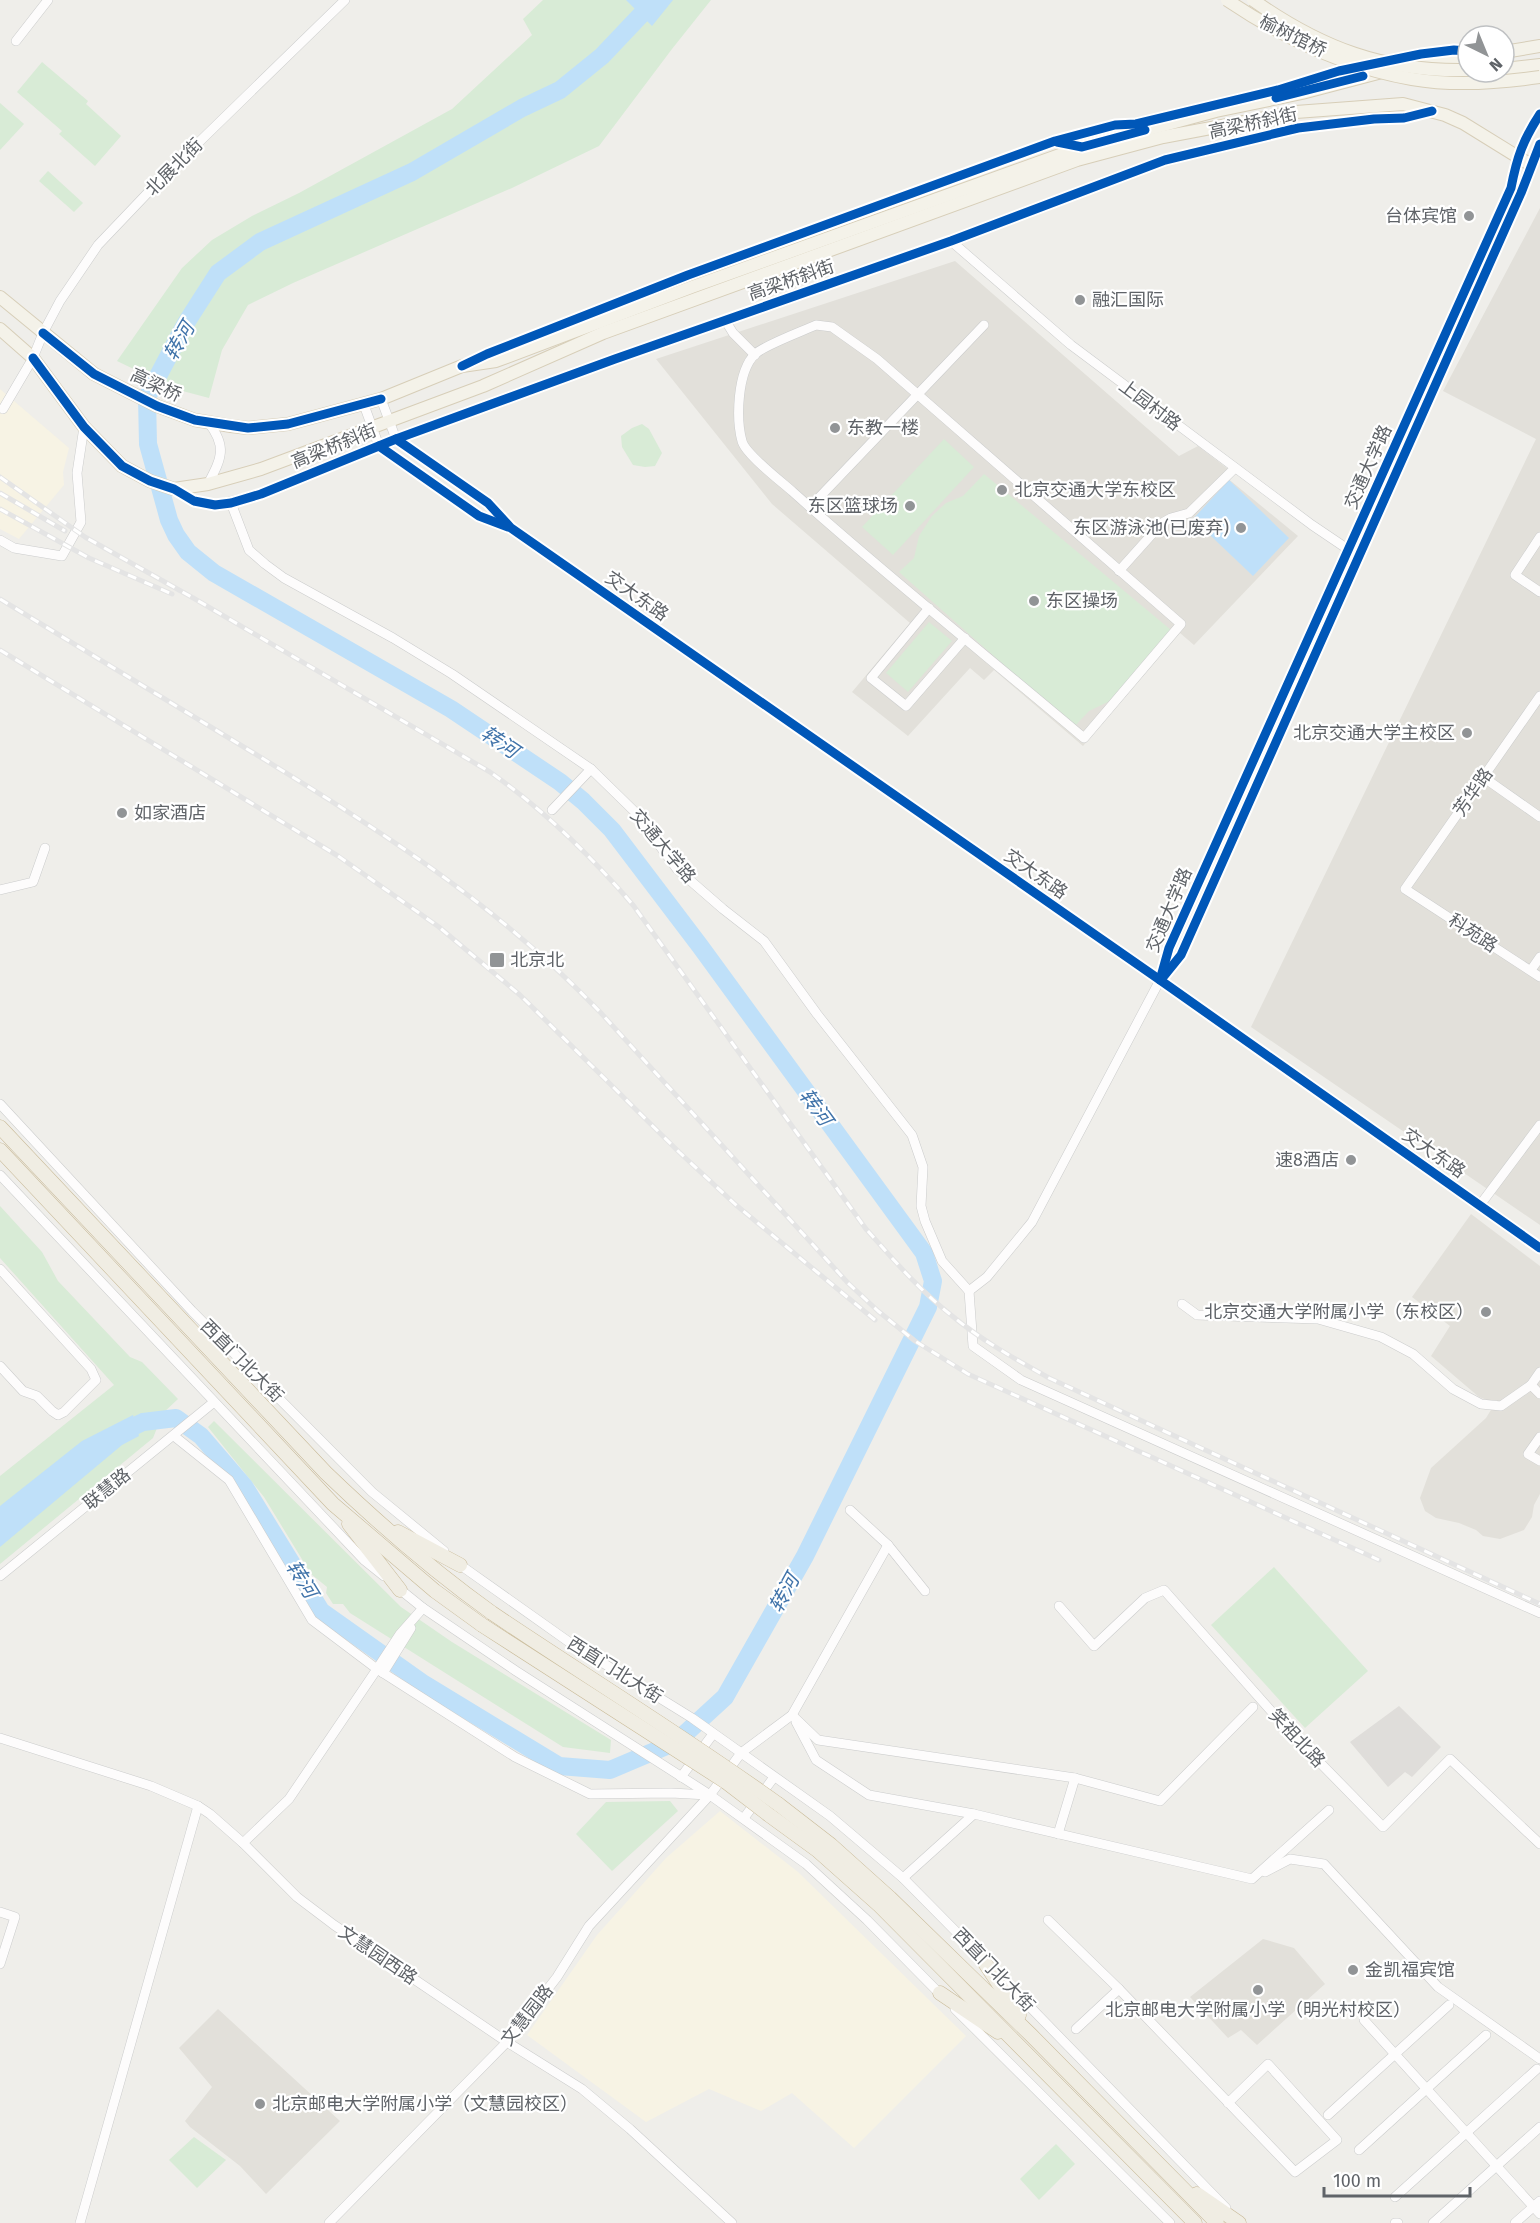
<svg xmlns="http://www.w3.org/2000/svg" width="1540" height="2223" viewBox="0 0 1540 2223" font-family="'Fira Sans','Noto Sans SC',sans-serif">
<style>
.commercial{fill:#f7f3e4}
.industrial{fill:#dfddda}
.education{fill:#e2e0da}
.green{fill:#d8ebd6}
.water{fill:#bfe0f9}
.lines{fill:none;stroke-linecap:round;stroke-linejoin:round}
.river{stroke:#bfe0f9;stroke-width:18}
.minor-casing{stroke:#cbcccc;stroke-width:10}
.major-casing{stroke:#d7ceb8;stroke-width:14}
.highway-casing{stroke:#c8b996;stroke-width:15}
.minor{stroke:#fdfcfc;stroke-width:9}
.major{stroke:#f4f2e9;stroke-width:12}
.highway{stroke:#f0ede3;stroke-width:14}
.rail-casing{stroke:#e4e4e4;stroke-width:5}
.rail{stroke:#fff;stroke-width:3;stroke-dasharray:9;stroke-linecap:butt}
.major-bridge-casing{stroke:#d7ceb8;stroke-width:14;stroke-linecap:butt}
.highway-bridge-casing{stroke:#c8b996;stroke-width:15;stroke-linecap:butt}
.major-bridge{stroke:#f4f2e9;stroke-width:12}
.highway-bridge{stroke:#f0ede3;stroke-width:14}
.cycleway-casing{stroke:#fff;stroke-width:13}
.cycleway{stroke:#0057b8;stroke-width:9}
.poi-dot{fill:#919496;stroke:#fff;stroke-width:2}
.labels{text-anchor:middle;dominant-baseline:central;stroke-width:4.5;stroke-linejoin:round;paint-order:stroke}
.street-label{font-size:18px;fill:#5f6368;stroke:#fff}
.poi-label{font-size:18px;fill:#5f6368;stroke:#fff;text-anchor:start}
.water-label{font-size:20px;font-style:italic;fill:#4174aa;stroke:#fff}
</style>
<rect width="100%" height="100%" fill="#efeeea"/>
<g class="commercial">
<path d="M0,389l69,59 -6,24 1,13 -45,54 -19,-10z"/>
<path d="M720,1811l78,61 168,164 -112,112 -62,-55 -31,18 -52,-22 -63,33 -119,-87 70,-100 69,-77z"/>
</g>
<path class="industrial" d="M1399,1706l42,41 -29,30 -7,-5 -17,15 -38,-45z"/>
<g class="education">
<path d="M1540,208v1017l-289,-198 285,-588 -93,-48z"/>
<path d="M955,261l224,195 19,-10 30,23 -2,8 72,59 -104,109 -14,-12 -97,113 -89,-76 -10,10 -14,-12 -62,68 -56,-44 58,-69 -138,-119 -116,-145z"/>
<path d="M1471,1214l69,52v228l-6,11 -2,12 -8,13 -24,9 -17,-3 -7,-6 -17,-7 -23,-5 -11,-7 -5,-13 11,-30 55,-50 11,-18h-10l-8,-3 -48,-41 19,-30 -38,-29z"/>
<path d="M1263,1939l31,9 31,36 -68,61 -16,-15 -13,8 -38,-41z"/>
<path d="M218,2009l122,112 -74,73 -26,-28 -50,-39 -5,-6 27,-34 -33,-39z"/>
</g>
<g class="green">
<path d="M543,0h168l-39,49 -73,97 -87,42 -219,95 -45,22 -26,45 -13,48 -34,-9 -58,-28 65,-93 30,-28 40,-24 47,-23 153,-84 80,-74 -9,-16z"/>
<path d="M42,62l46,39 -2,3 35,32 -26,30 -36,-32 3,-3 -45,-39z"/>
<path d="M0,103l24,21 -24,26z"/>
<path d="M48,171l35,32 -9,9 -35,-31z"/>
<path d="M642,424l7,5 13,24 -7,13 -10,1 -12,-2 -11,-18 -1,-11 11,-8z"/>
<path d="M944,439l30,28 -81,88 -31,-28z"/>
<path d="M984,474l187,156 -57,69 -25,12 -15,16 -175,-155 15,-14 5,-22 13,-20 14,-13 17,-7z"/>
<path d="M929,622l23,19 -44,51 -22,-19z"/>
<path d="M0,1206l42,46 16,29 72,76 12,5 36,37 -15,14 -10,25 -153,126v-88l114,-91 -114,-127z"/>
<path d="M214,1421l187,186 51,35 159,98 -1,13 -47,-6 -213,-134 -7,-9h-10l-7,-11 1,-6 -16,-13 -47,-77 -56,-70z"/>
<path d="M1274,1567l94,104 -63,57 -94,-103z"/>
<path d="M670,1801l8,10 -66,60 -36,-37 30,-32z"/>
<path d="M194,2137l32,23 -29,28 -28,-28z"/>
<path d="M1056,2144l19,20 -36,36 -19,-21z"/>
</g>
<g class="water">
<path d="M626,0h47l-21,26z"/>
<path d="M1229,480l60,58 -36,38 -60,-57z"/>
<path d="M133,1415l6,21 -17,9 -122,102v-41l82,-65z"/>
</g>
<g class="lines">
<path class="river" d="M114,1436l29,-14 33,-4 25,18 43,50 77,125 103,73 135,82 51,4 66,-28 49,-45 80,-141 123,-249 5,-26 -9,-28 -224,-307 -88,-116 -29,-29 -23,-19 -109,-73 -237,-136 -26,-21 -12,-17 -7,-15 -21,-76 -1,-47 39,-74 32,-50 42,-31 152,-70 110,-64 38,-18 42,-34 53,-56"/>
<defs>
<g id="minor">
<path d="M16,41l32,-41"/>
<path d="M1387,61l67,-11 14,1"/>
<path d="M951,241l120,104 241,180 40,27"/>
<path d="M725,320l8,13 22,22"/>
<path d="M816,325l16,2 45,32 304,265 -97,114c-97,-82 -196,-161 -291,-246 -11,-10 -48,-38 -51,-51 -6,-22 -5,-69 13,-87 10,-9 48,-23 61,-29z"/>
<path d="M472,361l216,-86 367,-134 60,-16 21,-1 142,-34 35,-12 46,-11"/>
<path d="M381,399l15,40"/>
<path d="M364,405l15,41"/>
<path d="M3,409l30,-51 10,-25 17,-32 38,-56 61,-64 186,-181"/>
<path d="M396,439l92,64 23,25 649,452 380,268"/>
<path d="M379,446l100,70 29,11"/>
<path d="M208,484c13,-25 20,-37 0,-62"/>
<path d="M174,489l20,12 21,4 46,-11 135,-55 219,-80 336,-118 214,-81 133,-32 76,-9 30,-1 26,-6"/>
<path d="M231,503l18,47 16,14 19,14 109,60 59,36 139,95 43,42 43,58 46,40 41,32 53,73 95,121 11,32 -2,39 4,15 17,40 27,30 18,-14 45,-55 128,-242 21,-25 340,-762 19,-49"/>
<path d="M810,507l174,-182"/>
<path d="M1540,537l-25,38 25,17"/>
<path d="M0,540l14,8 48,8 19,-34 -4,-49 7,-46"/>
<path d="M1119,571l43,-48 9,-5 18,-5 46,-45"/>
<path d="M929,608l-58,70 35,28 59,-68"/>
<path d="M1540,696l-135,193 135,88"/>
<path d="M1483,777l57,40"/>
<path d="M552,810l39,-41"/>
<path d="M0,890l33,-8 12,-34"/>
<path d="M1531,970l9,-13"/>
<path d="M1161,975l8,-27 342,-760c6,-31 12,-48 29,-74"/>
<path d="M0,1104l192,207 180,181 72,59"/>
<path d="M0,1175l364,385 20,16"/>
<path d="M1480,1205l60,-80"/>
<path d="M0,1269l91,100 5,11 -32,32 -6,3 -6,-4 -15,-15 -14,-5 -23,-25"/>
<path d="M969,1291l4,55 48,34 519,233"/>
<path d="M1182,1304l15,11 121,4 63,18 32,17 40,35 28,15 20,2 30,-21 9,-13"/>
<path d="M1531,1385l9,9"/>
<path d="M174,1436l55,44 83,140 65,49 23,-35 23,-26"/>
<path d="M1540,1437l-12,17 12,7"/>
<path d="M850,1510l38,35 37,46"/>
<path d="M456,1562l113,80 123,76 138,98 73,62 82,83"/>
<path d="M0,1576l214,-174"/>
<path d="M397,1587l26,21 93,63 194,124 96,69 61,56 76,77"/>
<path d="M1059,1606l35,40 51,-48 19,-8 124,140 95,97 67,-68 90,85"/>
<path d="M383,1673l28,-45"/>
<path d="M792,1715l26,25 257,38"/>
<path d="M796,1722l20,38 53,35 105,19"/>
<path d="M0,1738l151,48 47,20 12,8 33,29 54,54 37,28 173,117 75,47 48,40 102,94"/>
<path d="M681,1777l32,-43"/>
<path d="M744,1818l30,-41"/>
<path d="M1058,1834l17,-56 85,23 93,-94"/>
<path d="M243,1843l46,-44 88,-130 138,88 75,37 81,-1 37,2"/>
<path d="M1265,1872l25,-13 34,5 114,123 102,72"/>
<path d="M903,1878l71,-64 278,65 77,-69"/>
<path d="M0,1912l15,5 -15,47"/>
<path d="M1048,1920l71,69"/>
<path d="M997,1973l229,235"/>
<path d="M955,2009l215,214"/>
<path d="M1364,2020l176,194"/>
<path d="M1076,2029l43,-40 176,183 42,-32 -69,-76 -40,39"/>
<path d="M1328,2115l121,-110"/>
<path d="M1359,2150l127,-115"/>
<path d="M1395,2197l142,-128"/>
<path d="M80,2223l118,-417"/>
<path d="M329,2223l178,-181 50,-65 32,-51 121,-131 31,-42 51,-38 96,-170"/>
<path d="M1395,2223h3"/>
<path d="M1433,2223l107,-96"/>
<path d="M1515,2223l25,-22"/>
</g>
<g id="major">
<path d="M1504,52l36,-6"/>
<path d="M1414,66l54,-8"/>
<path d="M1504,69l36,-4"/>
<path d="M0,297l94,77 63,32 38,14 36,6 17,2 40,-4 93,-25 81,-33 34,-5 196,-74 390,-140 134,-36 86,-18 80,-21"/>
<path d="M0,329l33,29 51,69 38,39 28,15 24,8 34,-5 53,-15 222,-83 120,-53 474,-173 86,-23 133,-25 107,-8 42,11 18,8 68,42"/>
</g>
<g id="highway">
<path d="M0,1127l326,346c52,50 106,97 166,140"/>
<path d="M0,1150l333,354 102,87 47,34"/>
<path d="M349,1524l51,66"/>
<path d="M398,1532l62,33"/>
<path d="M778,1804l53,41 59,53 141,137 186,188"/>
<path d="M769,1815l48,35 63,56 315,317"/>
<path d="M981,1957l38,58"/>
<path d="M940,1993l58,39"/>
<path d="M1197,2194l42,29"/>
</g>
</defs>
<use href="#minor" class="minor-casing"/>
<use href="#major" class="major-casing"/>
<use href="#highway" class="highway-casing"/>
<use href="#minor" class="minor"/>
<use href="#major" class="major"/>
<use href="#highway" class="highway"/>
<defs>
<g id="rail">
<path d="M0,477l85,60 110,62 295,173c54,38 100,83 143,133l233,324c27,30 53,61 85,86 30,25 64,44 98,63l491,226"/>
<path d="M0,493l65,38"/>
<path d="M0,509l89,49 83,36"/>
<path d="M0,599c84,51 168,102 252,153 125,76 247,154 348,260l248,271 30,28 37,30 53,33 411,186"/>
<path d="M0,650l338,206 101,71 81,68 159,157 57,53 139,115"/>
</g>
</defs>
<use href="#rail" class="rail-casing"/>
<use href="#rail" class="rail"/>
<defs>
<g id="major-bridge">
<path d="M1227,0c55,37 119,68 185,79 40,7 87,4 128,-2"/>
<path d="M1253,0c68,48 131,72 215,70"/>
</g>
<g id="highway-bridge">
<path d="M492,1613c95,64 193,124 286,191"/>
<path d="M482,1625l244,157 43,33"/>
</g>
</defs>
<use href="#major-bridge" class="major-bridge-casing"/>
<use href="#highway-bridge" class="highway-bridge-casing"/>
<use href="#major-bridge" class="major-bridge"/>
<use href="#highway-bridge" class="highway-bridge"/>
<defs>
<g id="cycleway">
<path d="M1276,98l87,-22"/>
<path d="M1057,142l25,5 63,-17"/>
<path d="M43,333l51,41 63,32 38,14 53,8 40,-4 93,-25"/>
<path d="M33,358l51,69 38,39 28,15 24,8 20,12 21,4 16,-2 30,-9 135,-55 219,-80 336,-118 214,-81 133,-32 76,-9 30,-1 28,-7"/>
<path d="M462,366l25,-12 201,-79 367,-134 60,-16 21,-1 142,-34 61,-19 82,-17 33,-4 14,1"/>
<path d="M396,439l92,64 23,25 649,452 380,268"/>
<path d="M379,446l100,70 29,11"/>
<path d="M1164,976l17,-21 340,-762 19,-49"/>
<path d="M1160,980l9,-32 342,-760c6,-31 12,-48 29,-74"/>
</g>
</defs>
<use href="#cycleway" class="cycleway-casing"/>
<use href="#cycleway" class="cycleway"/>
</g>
<g class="poi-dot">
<circle cx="1469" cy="216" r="6"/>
<circle cx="1080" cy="300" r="6"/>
<circle cx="835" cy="428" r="6"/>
<circle cx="1002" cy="490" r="6"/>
<circle cx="910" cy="506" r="6"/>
<circle cx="1241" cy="528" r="6"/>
<circle cx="1034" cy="601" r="6"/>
<circle cx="1467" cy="733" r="6"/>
<circle cx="122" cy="813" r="6"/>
<rect x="489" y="952" width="16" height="16" rx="3"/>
<circle cx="1351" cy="1160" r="6"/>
<circle cx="1486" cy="1312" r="6"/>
<circle cx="1353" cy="1970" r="6"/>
<circle cx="1258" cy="1990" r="6"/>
<circle cx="260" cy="2104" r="6"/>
</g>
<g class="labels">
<g class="street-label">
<text transform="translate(1293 36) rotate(26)">榆树馆桥</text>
<text transform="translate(1253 123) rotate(-12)">高梁桥斜街</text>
<text transform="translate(174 167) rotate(-45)">北展北街</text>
<text transform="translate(791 280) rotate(-19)">高梁桥斜街</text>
<text transform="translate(156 385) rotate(25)">高梁桥</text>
<text transform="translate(1150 405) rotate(37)">上园村路</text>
<text transform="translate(334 446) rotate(-22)">高梁桥斜街</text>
<text transform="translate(1368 467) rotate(-66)">交通大学路</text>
<text transform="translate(637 596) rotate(35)">交大东路</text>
<text transform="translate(1473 792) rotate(-55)">芳华路</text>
<text transform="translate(663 846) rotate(50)">交通大学路</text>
<text transform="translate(1036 874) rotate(35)">交大东路</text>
<text transform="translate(1169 910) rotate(-67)">交通大学路</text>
<text transform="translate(1473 933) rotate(33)">科苑路</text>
<text transform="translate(1434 1153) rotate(35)">交大东路</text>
<text transform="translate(242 1361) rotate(45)">西直门北大街</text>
<text transform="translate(107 1489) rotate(-39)">联慧路</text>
<text transform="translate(615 1670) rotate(32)">西直门北大街</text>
<text transform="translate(1297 1738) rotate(47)">笑祖北路</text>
<text transform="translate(378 1955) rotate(34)">文慧园西路</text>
<text transform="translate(994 1970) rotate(46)">西直门北大街</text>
<text transform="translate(527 2015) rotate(-52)">文慧园路</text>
</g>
<g class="poi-label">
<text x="1457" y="216" text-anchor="end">台体宾馆</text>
<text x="1092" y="300">融汇国际</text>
<text x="847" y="428">东教一楼</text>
<text x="1014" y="490">北京交通大学东校区</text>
<text x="898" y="506" text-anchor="end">东区篮球场</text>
<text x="1229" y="528" text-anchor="end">东区游泳池(已废弃)</text>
<text x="1046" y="601">东区操场</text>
<text x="1455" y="733" text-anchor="end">北京交通大学主校区</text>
<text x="134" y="813">如家酒店</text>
<text x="510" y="960">北京北</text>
<text x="1339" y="1160" text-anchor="end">速8酒店</text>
<text x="1474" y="1312" text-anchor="end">北京交通大学附属小学（东校区）</text>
<text x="1365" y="1970">金凯福宾馆</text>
<text x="1258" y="2010" text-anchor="middle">北京邮电大学附属小学（明光村校区）</text>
<text x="272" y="2104">北京邮电大学附属小学（文慧园校区）</text>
</g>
<g class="water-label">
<text transform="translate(179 341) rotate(-60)">转河</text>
<text transform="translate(500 742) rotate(34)">转河</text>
<text transform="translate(816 1107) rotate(54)">转河</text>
<text transform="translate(302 1579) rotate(58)">转河</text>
<text transform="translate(784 1593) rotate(-61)">转河</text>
</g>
</g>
<g transform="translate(1486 54) rotate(137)"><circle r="28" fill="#ffffff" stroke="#bfc1c3" stroke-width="1.5"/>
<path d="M0-4.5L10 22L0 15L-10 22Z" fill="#919496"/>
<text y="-9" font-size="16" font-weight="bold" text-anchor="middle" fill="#5f6368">N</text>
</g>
<path d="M1324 2187v9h146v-9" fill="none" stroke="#5f6368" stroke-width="3"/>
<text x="1333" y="2187" font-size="18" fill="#5f6368" stroke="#ffffff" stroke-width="4.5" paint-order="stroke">100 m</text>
</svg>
